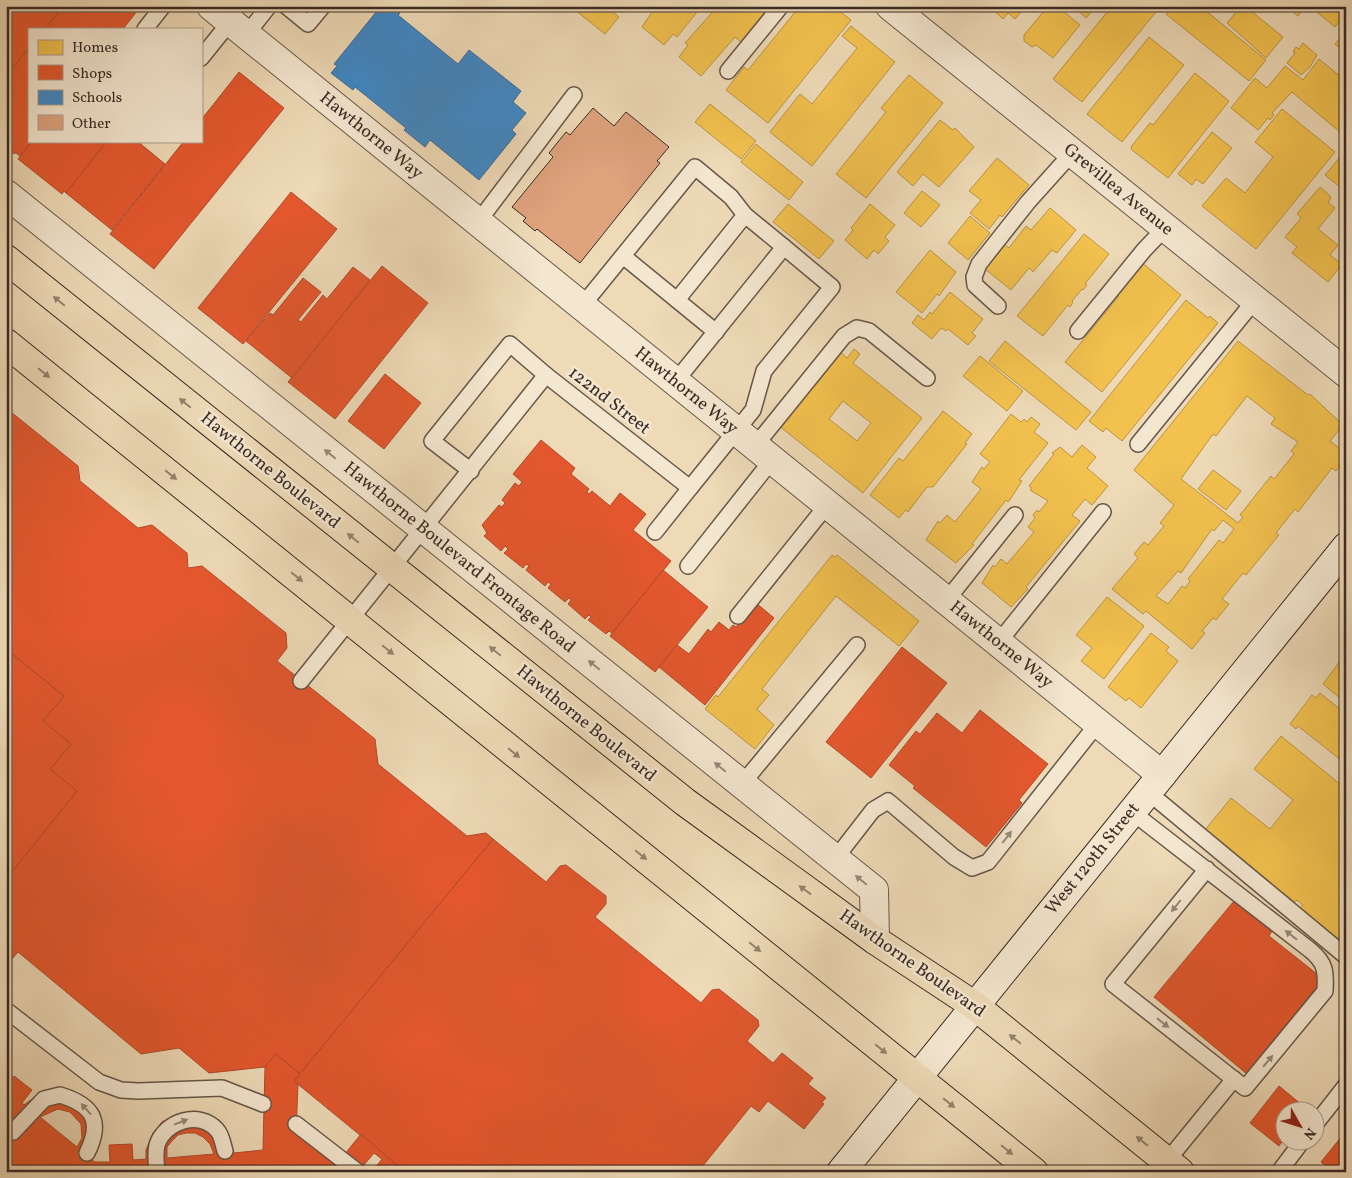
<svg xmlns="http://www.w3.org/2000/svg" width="1352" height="1178" viewBox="0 0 1352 1178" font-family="Vollkorn,serif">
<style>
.homes{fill:#f2c14e;stroke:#bb9442;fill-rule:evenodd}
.shops{fill:#e4572e;stroke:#b14a2b;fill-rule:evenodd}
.schools{fill:#3f88c5;stroke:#3e6c95}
.building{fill:#dfa37e;stroke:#3a2b25}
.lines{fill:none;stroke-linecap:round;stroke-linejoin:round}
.lane-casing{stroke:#67574a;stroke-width:18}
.street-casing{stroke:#67574a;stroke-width:30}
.secondary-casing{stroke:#3a2b25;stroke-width:30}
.primary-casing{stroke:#3a2b25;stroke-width:30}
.lane{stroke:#f4e7d0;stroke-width:15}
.street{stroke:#f4e7d0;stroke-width:28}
.secondary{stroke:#f4e7d0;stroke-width:28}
.primary{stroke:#eedab7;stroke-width:28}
.oneway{fill:#94826e}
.oneway2{fill:#97897a}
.labels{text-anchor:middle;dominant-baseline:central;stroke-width:5;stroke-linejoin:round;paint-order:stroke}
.street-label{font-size:18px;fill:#3a2b25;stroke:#f4e7d0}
</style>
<rect width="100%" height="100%" fill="#eedab7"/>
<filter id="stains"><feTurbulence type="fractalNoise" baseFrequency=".004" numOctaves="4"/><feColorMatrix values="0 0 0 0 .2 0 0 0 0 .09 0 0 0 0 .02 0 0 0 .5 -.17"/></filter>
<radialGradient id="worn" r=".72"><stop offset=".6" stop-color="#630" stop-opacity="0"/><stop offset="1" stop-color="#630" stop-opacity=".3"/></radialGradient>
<g class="homes">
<path d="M570,6h35l14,11 -14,17z"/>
<path d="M656,6h44l1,1 -24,30 -4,-3 -9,11 -22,-18z"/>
<path d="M718,6h55l-30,38 -8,-7 -34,39 -22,-19 9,-12 -3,-2z"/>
<path d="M800,6h33l18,14 -83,103 -42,-33 18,-23 4,3z"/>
<path d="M989,6h37l-11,13 -7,-6 -5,6z"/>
<path d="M1048,6h9l23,19 -27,33 -17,-13 -4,2 -8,-6v-6z"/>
<path d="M1073,6h23l-10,12z"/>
<path d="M1112,6h49l-79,96 -29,-23z"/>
<path d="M1172,6h28l66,54 -17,21 -83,-67z"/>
<path d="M1241,6h4l38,31 -17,21 -39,-35z"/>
<path d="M1286,6h20l-8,10z"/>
<path d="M1313,6h33v15l-4,-3 -7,9 -23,-19z"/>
<path d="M851,26l44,36 -83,104 -42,-34 30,-38 12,10 45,-56 -15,-12z"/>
<path d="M1346,31v22l-11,-9z"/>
<path d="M1149,37l35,28 -62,77 -35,-28z"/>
<path d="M1303,43l14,12 -7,12 -9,8 -14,-12 8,-10 -2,-1 3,-5 3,2z"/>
<path d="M1319,59l27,22v56l-54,-45 -20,21 2,2 -4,5 -2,-2 -10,12 -27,-22 24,-30 12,10 18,-22 18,14z"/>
<path d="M1195,73l34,28 -61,77 -36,-28 -1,-3 19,-24 3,2z"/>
<path d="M909,75l34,28 -77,95 -30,-24 50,-62 -5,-4z"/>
<path d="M710,104l46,37 -15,18 -46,-37z"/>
<path d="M1282,109l53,43 -79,97 -54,-43 24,-28 19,15 28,-36 -18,-15z"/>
<path d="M940,120l13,10 2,-2 19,19 -35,40 -16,-13 -10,12 -16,-14z"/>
<path d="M1212,132l20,16 -29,36 -7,-5 -4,6 -14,-11z"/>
<path d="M756,144l47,38 -14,18 -48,-38z"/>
<path d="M1346,150v45l-4,-3 2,-2 -19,-15z"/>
<path d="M997,158l32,27 -27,32 -2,-2 -11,14 -19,-16 11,-13 -12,-9z"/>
<path d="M1320,187l8,7 3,4 -3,4 7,6 -17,21 20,16 -8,10 12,9 -14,18 -36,-29 5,-6 -12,-10 16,-19 -4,-4z"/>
<path d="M922,191l18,14 -19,22 -17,-14z"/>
<path d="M788,204l46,37 -15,18 -46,-37z"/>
<path d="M870,204l25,21 -10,12 4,4 -11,13 -4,-4 -7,9 -22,-19 8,-10 -2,-2z"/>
<path d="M1050,208l26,22 -19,23 -5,-3 -19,22 -4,-4 -18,22 -26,-21 20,-24 4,3 17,-22 5,4z"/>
<path d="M970,216l20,17 -22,27 -20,-17z"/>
<path d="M1084,234l25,20 -24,30 2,1 -4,5 -1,-1 -10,12 1,1 -3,5 -2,-2 -25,31 -26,-20z"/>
<path d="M930,250l26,22 -17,24 -2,-2 -15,19 -26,-21z"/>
<path d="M1140,261l41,34 -79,97 -37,-30 54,-66 -4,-4z"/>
<path d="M950,292l33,27 -11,14 4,3 -8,9 -20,-16 -2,2 -5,-3 -9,11 -20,-16 6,-8 6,5 6,-8 2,2z"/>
<path d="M1186,300l22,18 2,-2 8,7 -96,118 -16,-13 -3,4 -14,-11z"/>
<path d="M1005,341l86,71 -15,18 -87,-69z"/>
<path d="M1238,341l70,54 2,-1 33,31 -13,16 16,12v6l-10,12 -4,-3 -34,44 -3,-3 -19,24 3,2 -33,40 -3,-2 -21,26 7,5 -13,16 -3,-2 -11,13 3,2 -13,16 -46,-38 -3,3 -31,-25 26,-31 -4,-4 10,-12 4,3 16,-19 -4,-3 14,-18 -40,-35zM1247,396l28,22 -4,6 27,18 -7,9 3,3 -20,25 -3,-3 -31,39 3,2 -5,6 -57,-44 32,-45 3,2zM1223,520l11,9 -11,14 -4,-3 -31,39 2,2 -5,7 -3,-2 -14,18 -12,-8 22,-25 3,2 31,-44 2,2z"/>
<path d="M854,349l6,5 -7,9 69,55 -59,75 -85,-68 60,-75 9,8zM843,401l28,22 -14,18 -28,-22z"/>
<path d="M980,356l43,35 -16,20 -44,-35z"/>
<path d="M943,411l29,23 -7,9 2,1 -34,43h-6l-19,25 -2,-2 -7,8 -29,-23 29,-37 4,3z"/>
<path d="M1011,414l10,8 3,-3 3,3 4,-5 9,7 -6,8 14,11 -29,37 3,1 -11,17 -3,4 -2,-2 -34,44 2,1 -18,18 -30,-23 12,-19 2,2 7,-8 8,7 26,-33 -9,-7 10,-15 2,2 6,-7 -10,-8z"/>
<path d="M1082,445l14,12 -9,11 21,18 -16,19 -7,-6 -13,16 8,6 -54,66 2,2 -17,18 -29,-24 11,-18 2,2 6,-8 6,5 27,-32 -6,-5 7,-9 -2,-3 4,-5 2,2 9,-11 -18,-11 2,-2 -3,-2 25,-32 -2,-1 8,-6 12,10z"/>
<path d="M1213,470l28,21 -15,19 -28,-21z"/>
<path d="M832,555l3,2 2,-2 82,66 -20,25 -63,-50 -74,93 7,6 -12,14 17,16 -19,24 -50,-40 11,-14 2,2z"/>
<path d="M1107,597l37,29 -40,53 -23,-18 11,-13 -16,-13z"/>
<path d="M1151,633l18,14 -3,4 12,10 -37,47 -12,-10 -3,3 -18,-14z"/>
<path d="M1346,653v50l-23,-19z"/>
<path d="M1320,693l26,21v50l-48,-38 -2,3 -6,-5 22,-29 4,3z"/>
<path d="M1281,736l65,53v139l-11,14 -38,-31 6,-6 -6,-5 -2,2 -90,-72 26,-32 39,31 23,-29 -39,-31z"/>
</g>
<g class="shops">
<path d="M6,6h57l-18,23h-16v19l-23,28z"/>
<path d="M63,6h78l-18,23h-78z"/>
<path d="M29,48v93h3l-12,15 -4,-3 -9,1 -1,-78z"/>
<path d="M239,72l45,36 -130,161 -44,-35 74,-93h17v-21z"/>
<path d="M32,141h75l-41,52 -2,-2 -2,3 -44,-35z"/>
<path d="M107,141h30l28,23 -53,66 -46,-37z"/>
<path d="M291,192l46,37 -94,115 -45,-36z"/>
<path d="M382,266l46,37 -93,116 -47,-37z"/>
<path d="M353,267l17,13 -78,98 -46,-37 24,-28 3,2 30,-37 18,14 -23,28 3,2 22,-27 4,4z"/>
<path d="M385,374l36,29 -37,46 -36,-28z"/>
<path d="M6,408l72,58 2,15 58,47 14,-3 35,28 1,15 14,-2 84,67 1,15 -10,13 98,78 3,25 89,72 19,-3 7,6 -193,235 -24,-20 -11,13 -56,6 -30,-25 -38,6 -123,-102 -12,14v-87l71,-88 -27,-22 21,-25 -28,-23 21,-25 -58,-47z"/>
<path d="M541,440l34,28 -4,6 18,15 -2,3 2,2 3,-3 18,15 10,-13 26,21 -13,16 38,31 -59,72 -3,-2 -3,3 -18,-14 3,-3 -2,-2 -4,4 -17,-15 3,-4 -2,-2 -4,4 -17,-14 3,-4 -3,-2 -3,4 -19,-16 3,-4 -3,-2 -3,4 -19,-15 4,-4 -3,-3 -4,5 -17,-15 3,-3 -5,-8 17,-20 3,2 3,-4 -3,-3 13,-17 4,3 3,-4 -9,-8z"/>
<path d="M663,570l45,37 -53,65 -45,-36z"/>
<path d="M756,603l18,15 -69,87 -46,-38 18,-22 12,9 19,-25 3,3 8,-10 10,8 4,-5 3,2z"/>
<path d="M902,647l45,36 -76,95 -45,-36z"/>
<path d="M6,649l58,47 -21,25 28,23 -21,25 27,22 -71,88z"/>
<path d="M980,710l68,54 -29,36 3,3 -36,44 -73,-59 2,-2 -26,-21 27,-34 4,3 17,-21 25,20z"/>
<path d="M493,839l53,43 14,-16 6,-1 40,31v8l-11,13 106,86 11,-13 7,-1 39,31 1,6 -12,15 26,22 9,-10 31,25 -5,6 18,14 -4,4 2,2 -20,25 -36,-28 -9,11 -8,-6 -53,66h-293l-111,-91z"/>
<path d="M1234,901l38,30 -3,5 48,38v12l-70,88 -93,-77z"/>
<path d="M276,1054l24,20 -6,7 4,3 -2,49 40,32 25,-31 44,38h-33l10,-13 -8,-6 -16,19h-352v-86l8,-10 18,14 -10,13 2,2 15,-11 16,-5h8l22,8 8,9 9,26 -5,20 -5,8 3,2h15l-1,-17 23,-1 1,16 13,-1v-9l7,-17 9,-11 11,-6 12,-3 44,23 5,17 29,-3 2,-83zM58,1109l12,3 11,12 1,14 -5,9 -37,-30zM186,1133h9l8,4 7,7 4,10 -47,4v-11l5,-6 6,-6z"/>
<path d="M1279,1086l29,24h-24v29l-5,7 -29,-23z"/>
<path d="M1346,1131v41h-13l-12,-10z"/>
</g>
<path class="schools" d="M381,6l7,2 3,-2 9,7 -2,2 60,49 11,-14 52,41 -8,11 13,11 -14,17 4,4 -37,46 -49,-40 -5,7 -21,-17 2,-2 -51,-41 -2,3 -22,-17 6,-7 -3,-2z"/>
<path class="building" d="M593,108l21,18 12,-14 43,35 -12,14 3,2 -80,100 -43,-34 -2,2 -12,-10 3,-3 -14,-11 41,-50 -4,-4 17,-21 4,3z"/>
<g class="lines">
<defs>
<g id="lane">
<path d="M286,6l22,18 15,-18"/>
<path d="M145,29l18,-23"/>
<path d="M246,35l23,-29"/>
<path d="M201,58l29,-36"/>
<path d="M728,71l53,-65"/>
<path d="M478,222l96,-127"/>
<path d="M623,256l93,76"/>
<path d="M677,300l68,-85"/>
<path d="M582,306l113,-139 36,30 14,18 39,32 -109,135"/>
<path d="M998,306l-23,-21 -1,-8 5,-13 49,-62 44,-49"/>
<path d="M1078,331l66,-81 21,-22"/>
<path d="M1138,444l117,-144"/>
<path d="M755,446l89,-110 13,-8 12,3 58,47"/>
<path d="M471,471l-39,-30 78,-97 36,31"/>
<path d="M655,532l35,-44"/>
<path d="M688,566l84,-106"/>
<path d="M946,601l69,-86"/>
<path d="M738,616l89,-111"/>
<path d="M998,643l105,-131"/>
<path d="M301,681l245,-306 144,113 63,-78 11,-39 68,-84 -48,-40"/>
<path d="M742,784l115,-139"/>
<path d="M1148,792l195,162 3,-3"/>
<path d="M1132,812l178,138c16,13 16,22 15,41l-80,97 -132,-104 94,-115"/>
<path d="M835,859l38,-49 15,-9 66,56 18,11 16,-6 110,-139"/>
<path d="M6,1010l93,72 22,8 17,1 84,-3 41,16"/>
<path d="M296,1124l62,48"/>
<path d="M1314,1126l32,-41"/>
<path d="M13,1132l31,-33 16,-4c33,10 43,26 27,58"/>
<path d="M1167,1161l67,-82"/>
<path d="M157,1172c-1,-9 -2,-19 0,-27 8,-24 42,-35 60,-15 5,5 6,15 8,21"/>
<path d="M1279,1172l24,-32"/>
</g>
<g id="street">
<path d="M211,6l951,769"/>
<path d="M890,6l456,367"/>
<path d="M6,194l868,696 1,50"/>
</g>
<path id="secondary" d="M841,1172l505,-625"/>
<g id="primary">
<path d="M6,259l679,543 190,138 100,66 205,166"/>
<path d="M6,343l1028,829"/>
</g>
</defs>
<use href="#lane" class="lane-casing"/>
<use href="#street" class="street-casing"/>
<use href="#secondary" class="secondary-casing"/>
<use href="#primary" class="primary-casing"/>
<use href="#lane" class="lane"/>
<use href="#street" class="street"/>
<use href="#secondary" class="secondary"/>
<use href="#primary" class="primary"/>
</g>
<defs><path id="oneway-solid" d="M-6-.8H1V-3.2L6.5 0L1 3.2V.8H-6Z" transform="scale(1.25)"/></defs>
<g class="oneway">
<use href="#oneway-solid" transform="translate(59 301) rotate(-141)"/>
<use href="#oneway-solid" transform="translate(44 373) rotate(39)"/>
<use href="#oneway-solid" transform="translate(185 403) rotate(-141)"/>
<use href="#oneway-solid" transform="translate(171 475) rotate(39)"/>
<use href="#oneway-solid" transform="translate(353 538) rotate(-141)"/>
<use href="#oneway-solid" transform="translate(297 577) rotate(39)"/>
<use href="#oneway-solid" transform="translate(388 650) rotate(39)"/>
<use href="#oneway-solid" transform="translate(495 651) rotate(-141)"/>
<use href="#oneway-solid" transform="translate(514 753) rotate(39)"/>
<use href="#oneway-solid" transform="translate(641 855) rotate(39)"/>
<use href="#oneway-solid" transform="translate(805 890) rotate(-144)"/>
<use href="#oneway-solid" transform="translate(755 947) rotate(39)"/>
<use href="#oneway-solid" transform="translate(1015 1039) rotate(-141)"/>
<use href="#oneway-solid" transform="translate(881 1049) rotate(39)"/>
<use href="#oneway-solid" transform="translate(949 1103) rotate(39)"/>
<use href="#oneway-solid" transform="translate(1142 1141) rotate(-141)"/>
<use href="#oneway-solid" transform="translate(1007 1150) rotate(39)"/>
</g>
<g class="oneway2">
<use href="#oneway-solid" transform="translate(330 454) rotate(-141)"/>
<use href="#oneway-solid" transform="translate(594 665) rotate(-141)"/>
<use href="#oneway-solid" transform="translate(720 767) rotate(-141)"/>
<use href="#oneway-solid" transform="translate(1007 837) rotate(-52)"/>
<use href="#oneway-solid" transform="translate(861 880) rotate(-141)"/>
<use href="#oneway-solid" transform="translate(1176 906) rotate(129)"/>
<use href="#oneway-solid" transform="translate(1291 935) rotate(-142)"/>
<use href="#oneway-solid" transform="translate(1163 1023) rotate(38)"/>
<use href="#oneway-solid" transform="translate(1268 1061) rotate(-50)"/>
<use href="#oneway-solid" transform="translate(86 1109) rotate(-132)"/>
<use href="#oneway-solid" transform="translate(181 1122) rotate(-21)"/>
</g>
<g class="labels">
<g class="street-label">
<text transform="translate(371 136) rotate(39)">Hawthorne Way</text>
<text transform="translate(1118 190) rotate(39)">Grevillea Avenue</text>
<text transform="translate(686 391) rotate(39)">Hawthorne Way</text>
<text transform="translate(609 401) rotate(38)">122nd Street</text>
<text transform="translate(270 471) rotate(39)">Hawthorne Boulevard</text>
<text transform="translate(459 558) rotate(39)">Hawthorne Boulevard Frontage Road</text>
<text transform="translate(1001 645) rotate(39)">Hawthorne Way</text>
<text transform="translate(586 724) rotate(39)">Hawthorne Boulevard</text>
<text transform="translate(1093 859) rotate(-51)">West 120th Street</text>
<text transform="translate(912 964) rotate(35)">Hawthorne Boulevard</text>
</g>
</g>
<rect width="1352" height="1178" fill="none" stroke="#eedab7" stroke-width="25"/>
<rect x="8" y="8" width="1337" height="1163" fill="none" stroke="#3a2b25" stroke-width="2.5"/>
<rect x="12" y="12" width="1327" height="1153" fill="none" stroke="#3a2b25"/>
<rect x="28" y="28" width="175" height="115" fill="#f4e7d0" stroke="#aa9c8c"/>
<rect x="38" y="40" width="25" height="15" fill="#f2c14e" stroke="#aa9c8c"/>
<text x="72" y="52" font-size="15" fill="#3a2b25">Homes</text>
<rect x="38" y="65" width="25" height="15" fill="#e4572e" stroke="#aa9c8c"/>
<text x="72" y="78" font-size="15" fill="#3a2b25">Shops</text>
<rect x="38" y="90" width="25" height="15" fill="#3f88c5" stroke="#aa9c8c"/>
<text x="72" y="102" font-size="15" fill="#3a2b25">Schools</text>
<rect x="38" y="115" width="25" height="15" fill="#dfa37e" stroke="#aa9c8c"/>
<text x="72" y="128" font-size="15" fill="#3a2b25">Other</text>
<g transform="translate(1300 1126) rotate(129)"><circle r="24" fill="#f4e7d0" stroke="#aa9c8c"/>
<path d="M0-4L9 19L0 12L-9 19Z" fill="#8f2418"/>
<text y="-8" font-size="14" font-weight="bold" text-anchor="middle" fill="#3a2b25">N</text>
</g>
<rect width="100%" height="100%" filter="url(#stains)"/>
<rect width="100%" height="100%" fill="url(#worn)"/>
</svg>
